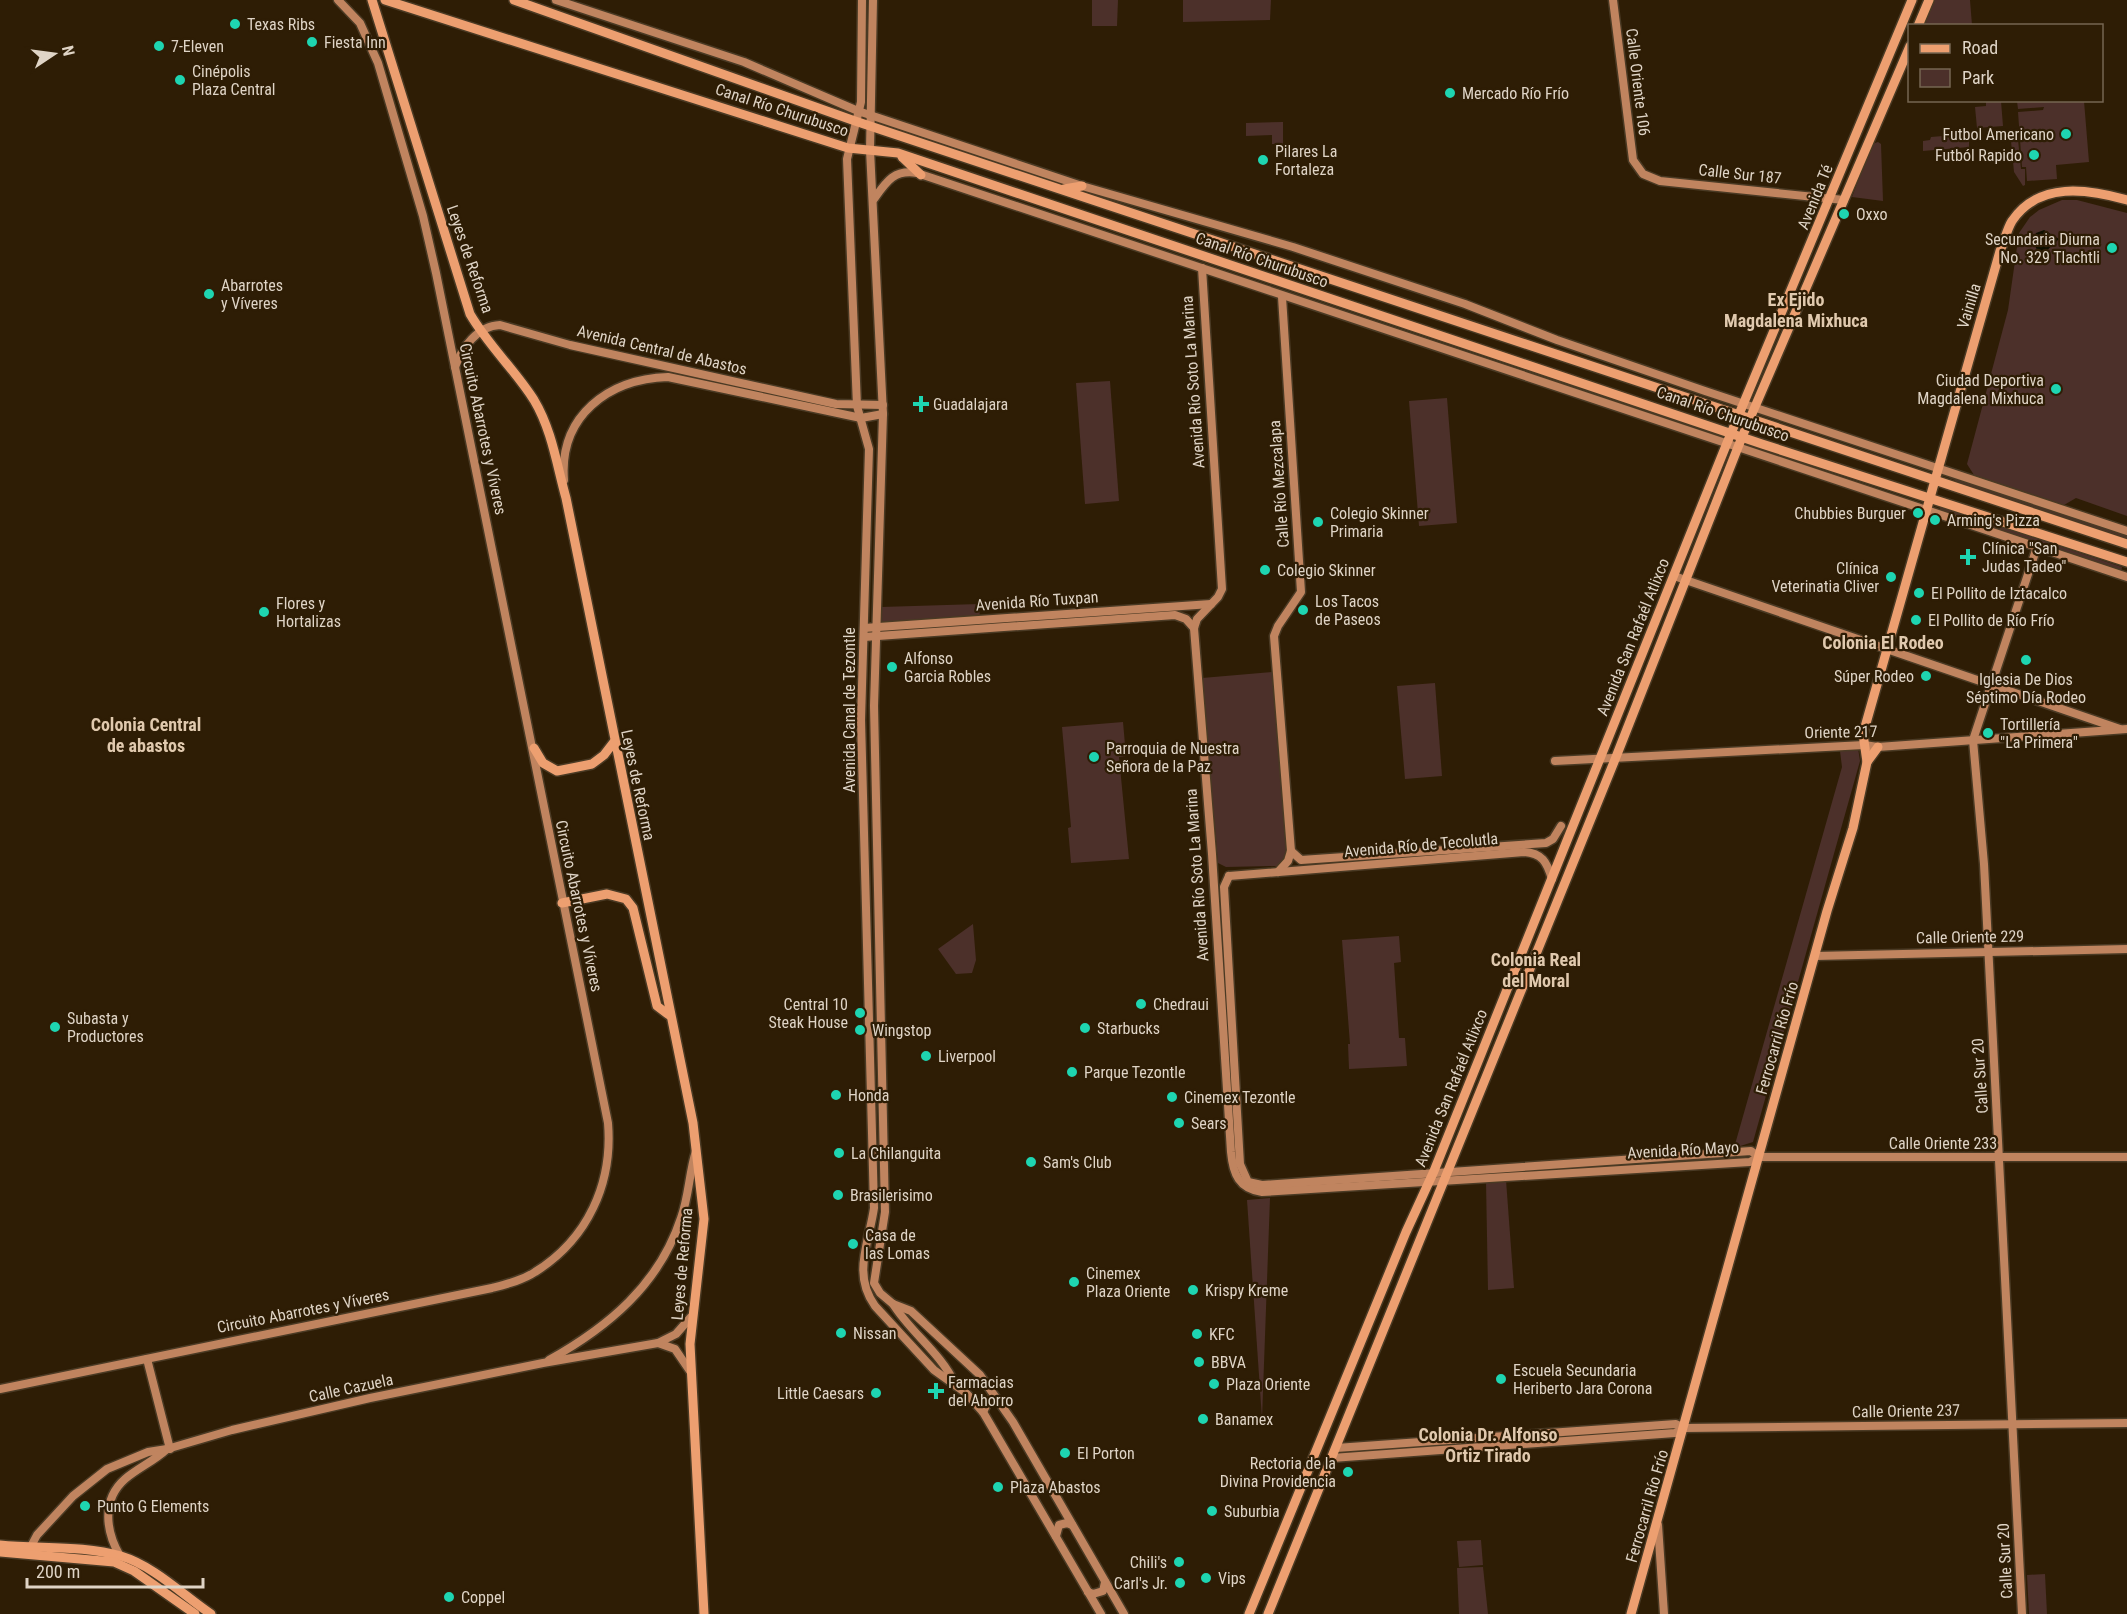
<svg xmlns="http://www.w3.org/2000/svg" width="2127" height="1614" viewBox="0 0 2127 1614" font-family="'Roboto Condensed',sans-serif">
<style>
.green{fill:#4c302a}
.water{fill:#0f1000}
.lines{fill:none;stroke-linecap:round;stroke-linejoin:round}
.secondary-casing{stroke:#4a3a24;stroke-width:11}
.primary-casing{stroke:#4a3a24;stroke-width:12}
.secondary{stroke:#c0845f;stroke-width:8}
.primary{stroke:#ed9f70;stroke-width:9}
.poi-dot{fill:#1ed5b1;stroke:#2e1d05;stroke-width:2}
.labels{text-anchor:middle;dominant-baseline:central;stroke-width:4.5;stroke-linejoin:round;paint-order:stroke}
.poi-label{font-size:16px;fill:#dfd4c6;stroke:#2e1d05;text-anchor:start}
.street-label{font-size:16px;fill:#dfd4c6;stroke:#2e1d05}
.neighbourhood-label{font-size:18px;font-weight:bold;fill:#e0c9ae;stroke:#2e1d05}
</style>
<rect width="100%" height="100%" fill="#2e1d05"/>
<g class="green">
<path d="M1092,0h26l-1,26h-25z"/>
<path d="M1183,0h88l-1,20 -87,2z"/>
<path d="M1931,0h39l2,25 -51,1z"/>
<path d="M1986,101h15l2,25 -26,2 -2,-21 11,-1z"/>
<path d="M2017,101h67l5,61 -33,3 1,14 -30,2 -1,-14h-4l-4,-55 25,-2 1,-3 -26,2z"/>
<path d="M1283,122v22h-11v-9l-26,1v-13z"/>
<path d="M2017,130l4,39h4v16l-2,1 -9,-14 -4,-41z"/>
<path d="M1955,135l1,4 13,-1v9l-46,4v-10l7,-1 1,-3z"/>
<path d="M1878,142l3,2 2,57 -31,-4 20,-53z"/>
<path d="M2062,200h15l50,13v303l-51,-18 -12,7 -90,-30 -7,-11 41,-154 11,-77 11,-16 9,-7z"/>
<path d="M1110,381l9,120 -34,3 -9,-121z"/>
<path d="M1447,398l10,125 -38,3 -10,-125z"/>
<path d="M1950,475l177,59v6l-172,-57v-3l-6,-2z"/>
<path d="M1941,506l181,61 -1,5 -182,-61z"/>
<path d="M979,604l1,15 -100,7 1,-19z"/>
<path d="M1273,672l14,186 -9,8 -52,1 -8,-4 -16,-185z"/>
<path d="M1435,683l7,93 -37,3 -8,-93z"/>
<path d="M1123,722l3,34 -7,1 10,102 -58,4 -3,-35 3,-1 -9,-100z"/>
<path d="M1858,748l2,13 -107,381 -19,6 108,-381 -2,-16z"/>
<path d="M973,924l3,36 -4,13 -16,1 -18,-25z"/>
<path d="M1399,936l2,26 -7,1 5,75h6l2,28 -58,3 -1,-25h2l-8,-104z"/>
<path d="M1506,1180l8,108 -26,2 -2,-109z"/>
<path d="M1270,1198l-8,221 -15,-219z"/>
<path d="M1481,1540l2,25 -24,2 -2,-26z"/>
<path d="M1483,1567l5,47h-29l-2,-46z"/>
<path d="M2045,1574l2,40h-18l-2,-39z"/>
</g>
<path class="water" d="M2044,230l15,9 -18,17c-5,-8 -10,-14 -5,-23z"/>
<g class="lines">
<defs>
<g id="secondary">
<path d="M556,0l188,62 114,49 224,75 211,61 172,57 92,36 148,51 422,140"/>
<path d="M862,0l-1,102 -14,57 10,247 12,43 -8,271 13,488c-5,35 -22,66 1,98l59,64 32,23 17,19 118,202"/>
<path d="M873,0l-3,150 13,264 -9,292 11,506 -11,71 6,10 13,11 18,7 69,64 33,47 111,192"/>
<path d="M1613,0l20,160 10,14 17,7 184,19"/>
<path d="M874,199c12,-17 20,-30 43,-26l1210,404"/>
<path d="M1202,268l20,321 -4,8 -21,22 -3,9 18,226 19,298c2,22 8,37 31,40l488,-30 9,-5h368"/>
<path d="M455,367c7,-19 22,-41 45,-42l70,20 266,59 47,1"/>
<path d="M564,480c-5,-64 44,-101 104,-103l193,41 22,-4"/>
<path d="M1674,576l446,153"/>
<path d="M864,628l347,-24"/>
<path d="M864,637l311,-22 11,4 8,9"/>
<path d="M1555,761l309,-16 14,2 249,-18"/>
<path d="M1291,851l10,9 245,-17 7,-4 8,-13"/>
<path d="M1278,872l10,-11 3,-10 -17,-215 4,-10 23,-34 -19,-295"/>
<path d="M1229,876l-5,11 16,277 8,18 14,3 489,-34 8,6"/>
<path d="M1229,876l295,-24c18,1 23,10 28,27"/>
<path d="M1815,956l312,-7"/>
<path d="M893,1304c18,29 48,49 62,80"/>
<path d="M658,1343l17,6 15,22"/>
<path d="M147,1359l23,90"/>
<path d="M549,1360c59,-33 110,-75 132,-142 8,-22 8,-45 15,-67"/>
<path d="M0,1389l492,-101c15,-4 31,-8 43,-16 53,-33 78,-89 73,-149l-172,-850 -13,-57 -45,-153 -18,-40 -22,-23"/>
<path d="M983,1412l6,-12h10"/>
<path d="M1336,1448l340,-24 8,4 443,-5"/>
<path d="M1332,1458l343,-25 9,-5"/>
<path d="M1658,1525l6,89"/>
<path d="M1056,1536l3,-11 8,-2 5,2"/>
<path d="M28,1552l9,-17 36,-39 34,-27 41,-17 19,-3 65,-19 138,-32 173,-35 115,-20 18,-9 15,-17"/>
<path d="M120,1556c-14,-24 -19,-56 5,-77 13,-11 29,-18 42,-30"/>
<path d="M1088,1592l5,2 10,-3 2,-9"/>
<path d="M2022,1614l-38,-750 -11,-124 64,-193"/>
</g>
<g id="primary">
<path d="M372,0l98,314c18,31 45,56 64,86 18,30 23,66 32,98l127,625 11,96 -14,125 14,270"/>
<path d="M385,0l463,148 50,5 864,291 365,118"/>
<path d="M514,0l341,121 1272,423"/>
<path d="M1918,26l11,-26"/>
<path d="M902,157l19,18"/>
<path d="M1064,189l18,-3"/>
<path d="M534,748l9,15 14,8 35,-7 12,-9 10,-13"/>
<path d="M1867,762l11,-15"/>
<path d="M562,903l45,-9 19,5 7,9 24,98 12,9"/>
<path d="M0,1545c39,4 83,0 121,11 33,10 62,39 90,58"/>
<path d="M0,1552l114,10 20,9 61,43"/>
<path d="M1249,1614l157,-382 28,-61 293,-728 185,-443"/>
<path d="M1268,1614l348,-857 126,-320 168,-391"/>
<path d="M1631,1614l196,-703 26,-83 14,-66 -4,-28 137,-483c4,-9 7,-22 12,-30 27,-40 76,-32 115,-21"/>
</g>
</defs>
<use href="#secondary" class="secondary-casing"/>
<use href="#primary" class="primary-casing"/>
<use href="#secondary" class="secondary"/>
<use href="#primary" class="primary"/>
</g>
<g class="poi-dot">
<circle cx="235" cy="24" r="6"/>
<circle cx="312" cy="42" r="6"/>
<circle cx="159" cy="46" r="6"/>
<circle cx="180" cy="80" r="6"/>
<circle cx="1450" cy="93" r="6"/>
<circle cx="2066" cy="134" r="6"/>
<circle cx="2034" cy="155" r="6"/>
<circle cx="1263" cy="160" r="6"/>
<circle cx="1844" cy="214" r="6"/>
<circle cx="2112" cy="248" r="6"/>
<circle cx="209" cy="294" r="6"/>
<circle cx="2056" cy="389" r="6"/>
<path d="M918 395h6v6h6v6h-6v6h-6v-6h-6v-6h6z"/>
<circle cx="1918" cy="513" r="6"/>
<circle cx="1935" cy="520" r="6"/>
<circle cx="1318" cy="522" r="6"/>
<path d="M1965 548h6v6h6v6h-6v6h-6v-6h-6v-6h6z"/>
<circle cx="1265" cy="570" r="6"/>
<circle cx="1891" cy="577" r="6"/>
<circle cx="1919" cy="593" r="6"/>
<circle cx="1303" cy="610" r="6"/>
<circle cx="264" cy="612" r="6"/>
<circle cx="1916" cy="620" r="6"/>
<circle cx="2026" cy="660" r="6"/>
<circle cx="892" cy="667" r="6"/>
<circle cx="1926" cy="676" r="6"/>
<circle cx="1988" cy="733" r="6"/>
<circle cx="1094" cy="757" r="6"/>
<circle cx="1141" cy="1004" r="6"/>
<circle cx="860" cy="1013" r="6"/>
<circle cx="55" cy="1027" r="6"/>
<circle cx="1085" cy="1028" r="6"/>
<circle cx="860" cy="1030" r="6"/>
<circle cx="926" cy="1056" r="6"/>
<circle cx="1072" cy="1072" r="6"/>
<circle cx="836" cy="1095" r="6"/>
<circle cx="1172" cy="1097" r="6"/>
<circle cx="1179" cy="1123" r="6"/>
<circle cx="839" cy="1153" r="6"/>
<circle cx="1031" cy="1162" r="6"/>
<circle cx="838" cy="1195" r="6"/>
<circle cx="853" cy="1244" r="6"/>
<circle cx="1074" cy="1282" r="6"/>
<circle cx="1193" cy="1290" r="6"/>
<circle cx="841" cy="1333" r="6"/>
<circle cx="1197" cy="1334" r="6"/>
<circle cx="1199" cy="1362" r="6"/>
<circle cx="1501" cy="1379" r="6"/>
<circle cx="1214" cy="1384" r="6"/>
<path d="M933 1382h6v6h6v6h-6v6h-6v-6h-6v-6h6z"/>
<circle cx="876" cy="1393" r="6"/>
<circle cx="1203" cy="1419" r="6"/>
<circle cx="1065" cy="1453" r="6"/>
<circle cx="1348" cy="1472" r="6"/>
<circle cx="998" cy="1487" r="6"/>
<circle cx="85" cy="1506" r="6"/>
<circle cx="1212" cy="1511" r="6"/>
<circle cx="1179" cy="1562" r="6"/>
<circle cx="1206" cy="1578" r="6"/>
<circle cx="1180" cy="1583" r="6"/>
<circle cx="449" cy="1597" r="6"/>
</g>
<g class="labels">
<g class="poi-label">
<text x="247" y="24">Texas Ribs</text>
<text x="324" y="42">Fiesta Inn</text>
<text x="171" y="46">7-Eleven</text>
<text x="192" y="71">Cinépolis<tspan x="192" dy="18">Plaza Central</tspan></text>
<text x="1462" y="93">Mercado Río Frío</text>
<text x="2054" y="134" text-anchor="end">Futbol Americano</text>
<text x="1275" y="151">Pilares La<tspan x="1275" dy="18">Fortaleza</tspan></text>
<text x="2022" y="155" text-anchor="end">Futból Rapido</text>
<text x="1856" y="214">Oxxo</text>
<text x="2100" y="239" text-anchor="end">Secundaria Diurna<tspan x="2100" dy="18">No. 329 Tlachtli</tspan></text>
<text x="221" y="285">Abarrotes<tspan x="221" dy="18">y Víveres</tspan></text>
<text x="2044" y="380" text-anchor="end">Ciudad Deportiva<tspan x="2044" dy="18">Magdalena Mixhuca</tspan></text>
<text x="933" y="404">Guadalajara</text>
<text x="1330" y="513">Colegio Skinner<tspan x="1330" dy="18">Primaria</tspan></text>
<text x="1906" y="513" text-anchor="end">Chubbies Burguer</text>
<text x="1947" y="520">Arming's Pizza</text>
<text x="1982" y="548">Clínica "San<tspan x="1982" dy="18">Judas Tadeo"</tspan></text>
<text x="1879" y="568" text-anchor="end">Clínica<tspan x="1879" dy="18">Veterinatia Cliver</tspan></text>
<text x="1277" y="570">Colegio Skinner</text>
<text x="1931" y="593">El Pollito de Iztacalco</text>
<text x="1315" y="601">Los Tacos<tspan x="1315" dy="18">de Paseos</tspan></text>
<text x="276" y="603">Flores y<tspan x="276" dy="18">Hortalizas</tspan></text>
<text x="1928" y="620">El Pollito de Río Frío</text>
<text x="904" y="658">Alfonso<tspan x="904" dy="18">Garcia Robles</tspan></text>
<text x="1914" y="676" text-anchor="end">Súper Rodeo</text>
<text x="2026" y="679" text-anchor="middle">Iglesia De Dios<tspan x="2026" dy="18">Séptimo Día Rodeo</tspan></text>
<text x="2000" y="724">Tortillería<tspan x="2000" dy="18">"La Primera"</tspan></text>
<text x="1106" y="748">Parroquia de Nuestra<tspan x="1106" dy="18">Señora de la Paz</tspan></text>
<text x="848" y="1004" text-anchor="end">Central 10<tspan x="848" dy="18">Steak House</tspan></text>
<text x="1153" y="1004">Chedraui</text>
<text x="67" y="1018">Subasta y<tspan x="67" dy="18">Productores</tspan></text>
<text x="1097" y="1028">Starbucks</text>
<text x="872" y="1030">Wingstop</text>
<text x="938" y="1056">Liverpool</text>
<text x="1084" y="1072">Parque Tezontle</text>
<text x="848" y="1095">Honda</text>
<text x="1184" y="1097">Cinemex Tezontle</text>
<text x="1191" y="1123">Sears</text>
<text x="851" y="1153">La Chilanguita</text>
<text x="1043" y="1162">Sam's Club</text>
<text x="850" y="1195">Brasilerisimo</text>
<text x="865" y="1235">Casa de<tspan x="865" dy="18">las Lomas</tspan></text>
<text x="1086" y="1273">Cinemex<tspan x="1086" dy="18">Plaza Oriente</tspan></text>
<text x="1205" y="1290">Krispy Kreme</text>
<text x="853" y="1333">Nissan</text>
<text x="1209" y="1334">KFC</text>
<text x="1211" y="1362">BBVA</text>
<text x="1513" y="1370">Escuela Secundaria<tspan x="1513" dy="18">Heriberto Jara Corona</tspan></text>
<text x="948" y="1382">Farmacias<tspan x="948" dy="18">del Ahorro</tspan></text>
<text x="1226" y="1384">Plaza Oriente</text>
<text x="864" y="1393" text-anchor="end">Little Caesars</text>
<text x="1215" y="1419">Banamex</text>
<text x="1077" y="1453">El Porton</text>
<text x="1336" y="1463" text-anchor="end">Rectoria de la<tspan x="1336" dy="18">Divina Providencia</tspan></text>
<text x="1010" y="1487">Plaza Abastos</text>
<text x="97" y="1506">Punto G Elements</text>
<text x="1224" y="1511">Suburbia</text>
<text x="1167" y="1562" text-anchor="end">Chili's</text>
<text x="1218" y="1578">Vips</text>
<text x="1168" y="1583" text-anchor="end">Carl's Jr.</text>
<text x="461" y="1597">Coppel</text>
</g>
<g class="street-label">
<text transform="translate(1638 82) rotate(83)">Calle Oriente 106</text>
<text transform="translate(782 110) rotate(18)">Canal Río Churubusco</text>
<text transform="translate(1740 174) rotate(6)">Calle Sur 187</text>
<text transform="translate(1815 197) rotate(-68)">Avenida Té</text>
<text transform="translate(470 259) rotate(71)">Leyes de Reforma</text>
<text transform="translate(1262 260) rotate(19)">Canal Río Churubusco</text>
<text transform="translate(1969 306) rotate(-73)">Vainilla</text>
<text transform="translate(662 350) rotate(13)">Avenida Central de Abastos</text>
<text transform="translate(1193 382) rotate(-94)">Avenida Río Soto La Marina</text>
<text transform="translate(1723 414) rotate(19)">Canal Río Churubusco</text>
<text transform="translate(483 429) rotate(78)">Circuito Abarrotes y Víveres</text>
<text transform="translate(1279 484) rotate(-94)">Calle Río Mezcalapa</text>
<text transform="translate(1037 601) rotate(-4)">Avenida Río Tuxpan</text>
<text transform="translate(1633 637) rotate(-68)">Avenida San Rafaél Atlixco</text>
<text transform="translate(849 710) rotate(-90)">Avenida Canal de Tezontle</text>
<text transform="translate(1841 732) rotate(-1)">Oriente 217</text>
<text transform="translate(638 785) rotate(78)">Leyes de Reforma</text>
<text transform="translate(1421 845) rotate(-5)">Avenida Río de Tecolutla</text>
<text transform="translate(1197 875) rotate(-94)">Avenida Río Soto La Marina</text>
<text transform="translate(579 906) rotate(78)">Circuito Abarrotes y Víveres</text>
<text transform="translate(1970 937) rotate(-1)">Calle Oriente 229</text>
<text transform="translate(1777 1038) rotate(-74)">Ferrocarril Río Frío</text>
<text transform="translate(1980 1076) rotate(-94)">Calle Sur 20</text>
<text transform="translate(1451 1088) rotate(-68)">Avenida San Rafaél Atlixco</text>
<text x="1943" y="1143">Calle Oriente 233</text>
<text transform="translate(1683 1150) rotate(-3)">Avenida Río Mayo</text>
<text transform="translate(682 1264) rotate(-85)">Leyes de Reforma</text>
<text transform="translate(303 1311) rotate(-11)">Circuito Abarrotes y Víveres</text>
<text transform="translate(351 1388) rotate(-12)">Calle Cazuela</text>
<text transform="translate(1906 1411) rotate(-1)">Calle Oriente 237</text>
<text transform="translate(1647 1506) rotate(-74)">Ferrocarril Río Frío</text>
<text transform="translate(2005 1561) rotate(-93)">Calle Sur 20</text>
</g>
<g class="neighbourhood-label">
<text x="1796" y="299">Ex Ejido<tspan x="1796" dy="21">Magdalena Mixhuca</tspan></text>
<text x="1883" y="642">Colonia El Rodeo</text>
<text x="146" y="724">Colonia Central<tspan x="146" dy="21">de abastos</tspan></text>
<text x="1536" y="959">Colonia Real<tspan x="1536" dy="21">del Moral</tspan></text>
<text x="1488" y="1434">Colonia Dr. Alfonso<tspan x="1488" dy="21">Ortiz Tirado</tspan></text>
</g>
</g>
<rect x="1908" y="24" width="195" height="78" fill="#2e1d05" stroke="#756652" stroke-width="1.5"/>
<rect x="1920" y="44" width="30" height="9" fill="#ed9f70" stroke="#756652" stroke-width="1.5"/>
<text x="1962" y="54" font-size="18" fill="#dfd4c6">Road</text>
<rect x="1920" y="69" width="30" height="18" fill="#4c302a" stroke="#756652" stroke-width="1.5"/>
<text x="1962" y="84" font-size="18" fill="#dfd4c6">Park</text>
<g transform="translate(54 54) rotate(77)" stroke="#2e1d05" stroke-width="4.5" paint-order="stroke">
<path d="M0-4.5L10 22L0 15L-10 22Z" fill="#dfd4c6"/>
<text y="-9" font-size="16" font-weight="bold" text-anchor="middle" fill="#dfd4c6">N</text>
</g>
<path d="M27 1578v9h176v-9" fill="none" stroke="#dfd4c6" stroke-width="3"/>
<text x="36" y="1578" font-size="18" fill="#dfd4c6" stroke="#2e1d05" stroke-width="4.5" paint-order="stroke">200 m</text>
</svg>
